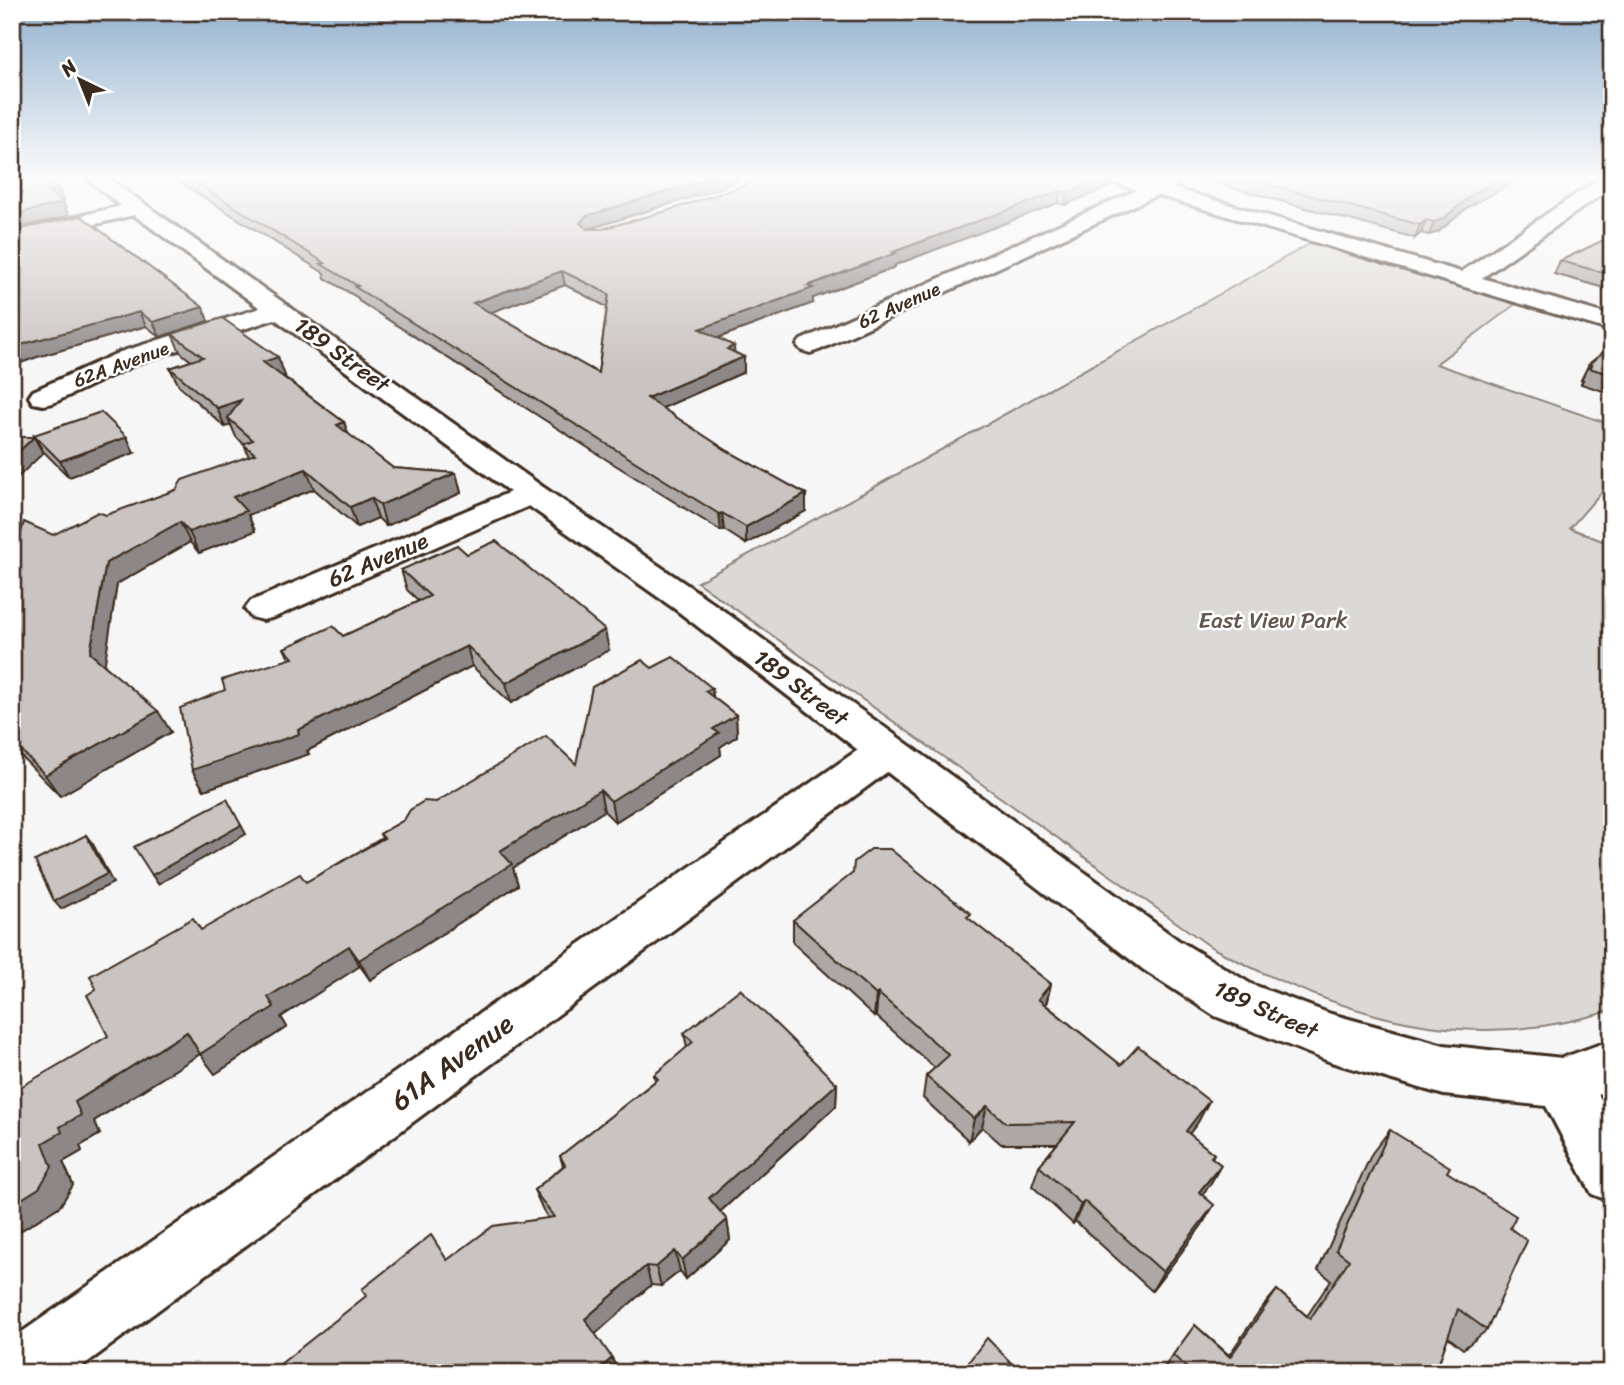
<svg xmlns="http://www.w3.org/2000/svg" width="1624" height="1385" viewBox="0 0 1624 1385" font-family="Sriracha,sans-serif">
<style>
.green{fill:#dbd9d6;stroke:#8b827a;stroke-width:2}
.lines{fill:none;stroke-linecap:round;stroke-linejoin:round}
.minor-casing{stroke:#3b2a1e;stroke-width:6}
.minor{fill:#fff;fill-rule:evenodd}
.wall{fill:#ada8a6;stroke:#3b2a1e;stroke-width:2;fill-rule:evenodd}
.shaded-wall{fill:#8d8887;stroke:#3b2a1e;stroke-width:2}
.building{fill:#c9c3c1;stroke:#3b2a1e;stroke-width:2;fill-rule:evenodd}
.labels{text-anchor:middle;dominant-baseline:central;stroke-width:5;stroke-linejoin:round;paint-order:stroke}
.far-street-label{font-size:19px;fill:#3b2a1e;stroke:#fff}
.street-label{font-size:23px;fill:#3b2a1e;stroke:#fff}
.park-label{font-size:23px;fill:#63564c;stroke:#fff}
.near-street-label{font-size:28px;fill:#3b2a1e;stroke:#fff}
</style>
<rect width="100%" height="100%" fill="#f7f6f6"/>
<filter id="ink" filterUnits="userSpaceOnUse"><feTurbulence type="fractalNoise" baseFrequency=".0143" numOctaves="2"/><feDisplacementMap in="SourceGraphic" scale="14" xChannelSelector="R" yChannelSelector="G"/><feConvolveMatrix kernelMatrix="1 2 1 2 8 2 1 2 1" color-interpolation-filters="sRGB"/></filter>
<g filter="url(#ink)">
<path class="green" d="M1313,242l204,61 -81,61 176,61v55l-42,48 42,17v465c-146,47 -271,6 -401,-63l-514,-365 172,-92z"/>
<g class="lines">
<defs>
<g id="minor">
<path d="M84,176h21l438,311 156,106 479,347 73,44 80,30 113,31 118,13 50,-18v49l-14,5 14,25v83l-20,-8 -46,-88 -102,-11 -113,-33 -116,-46 -71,-46 -257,-198 -814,601h-61v-34l846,-589 -183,-141 -146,-103 -254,111 -12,3 -12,-3 -6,-8 6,-8 259,-109 -235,-173 -137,44 -85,40 -10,2 -10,-2 -4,-6 4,-6 87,-39 140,-44 -126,-93 -122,29v-12l109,-26z"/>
<path d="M1103,176h29l22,6 14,-5 7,2 3,4 -5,5 288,84 142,-96h9v11l-130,91 130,38v15l-455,-136 -338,155 -9,3 -9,-3 -4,-5 4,-5 336,-150 -32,-10z"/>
</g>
</defs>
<use href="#minor" class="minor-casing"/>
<use href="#minor" class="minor"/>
</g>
<g class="wall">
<path d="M170,176h577l-29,13 -129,40h13l65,-18 79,-26 17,-9h352l-2,9 -48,20 -7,-2 -163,62v2l-82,31v5l-95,35 16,8v6l10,5v15l-82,36 64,42 80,44v17l-60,33 -22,-14 -3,1 -125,-78 -237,-152 -1,-3 -33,-20 -1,-5zM565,285l42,22 -9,66 -108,-61z"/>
<path d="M1190,176h335l-57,31 -30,25 -9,3 -8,-2 -6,5z"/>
<path d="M12,231l196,90 -48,16 -14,-11 -109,31 -25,9z"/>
<path d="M1612,236v54l-58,-16 6,-13z"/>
<path d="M172,334l106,23 7,19h-2l61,46 4,12 45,34 63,5 5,20 -75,33 -8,-8 -21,9 -43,-38 -66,26 7,16 -56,22 -9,-11 -73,42 -13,81 67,67 -111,64 -48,-49v-183l41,-29 123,-45 73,-33 -5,-13 -8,-7 -5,-12 -6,2 -46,-41 -9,-18 21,-7 -11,-9z"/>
<path d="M1612,345v49l-31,-10 2,-4h-2l8,-16z"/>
<path d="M34,435l100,18 -65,24 -26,-26z"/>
<path d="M467,554l142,96 -98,53 -39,-37 -165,85 2,3 -105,36 -12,-20 97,-111 -5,-11 59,-12 76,-35 -12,-11 -6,-20z"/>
<path d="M652,668l60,20 1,9 23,18 1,21 -17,11 1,8 -106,67 -11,-11 -91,57 5,17 -148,95 -10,-14 -79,51 6,10 -72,47 -15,-20 -106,67 6,13 -20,12 2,5 -19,11 10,23 -13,21 -48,30 96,-200 93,-106 105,-48 76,-44 -2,-4 56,-32 140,-38z"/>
<path d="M793,920h177l81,64 -5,21 75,60 88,36 -11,21 -9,12 25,20 -2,4 9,7 -12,21 -7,8v31l-50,66 -77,-70 -2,3 -41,-38 7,-20 18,-22h-56l-19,-17 -13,14 -46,-43 3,-22 9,-8 -59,-52 -2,1 -81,-74z"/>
<path d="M684,1033l153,51 -1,22 -116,106 7,8 3,20 -44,39 -6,-8 -19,15 -10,-1 -56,49 17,24 6,15h-349l178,-113 101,-42 -5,-8 -9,-20 29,-24 -3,-10 95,-75 -1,-6 33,-27z"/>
<path d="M1390,1130l57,42 63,56 -23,102 -24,19 -15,-12 -13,36h-275l35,-48 34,30 31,-45 17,-20 30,26 24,-36 -13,-10 54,-117z"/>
</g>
<g class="shaded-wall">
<path d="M718,176h29l-29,13 -130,40 -8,-6 6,-7z"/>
<path d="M1108,176h7l-2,9 -48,20 2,-12z"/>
<path d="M1507,176h18l-57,31 -30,25 -9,3 5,-13 39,-28z"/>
<path d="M58,189l6,12 -10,3 -6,-13z"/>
<path d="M1060,191l-2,12 -163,62v2l-82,31v5l-112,41 -1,-15 193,-77z"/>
<path d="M63,203l6,13 -57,13v-14z"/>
<path d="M1426,220l-5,13 -6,5 5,-13z"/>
<path d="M562,271l3,14 -89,33 -3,-15z"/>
<path d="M203,307l5,14 -48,16 -7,-15z"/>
<path d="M139,312l7,14 -109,31 -25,9v-18l18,-6z"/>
<path d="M734,346l1,15 -8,-12z"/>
<path d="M278,357l7,19 -15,5 -7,-19z"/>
<path d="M744,357v15l-95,42 -2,-16z"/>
<path d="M241,400l-13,18 3,7 -6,2 -8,-19z"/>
<path d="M344,422l7,20 -14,-17z"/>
<path d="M34,437l9,16 -31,30v-25z"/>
<path d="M127,437l7,16 -65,24 -9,-16z"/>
<path d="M306,469l8,20 -66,26 7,16 -56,22 -10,-21 44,-35z"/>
<path d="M456,473l5,20 -75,33 -6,-21z"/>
<path d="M806,494v17l-60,33v-17z"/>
<path d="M371,498l7,20 -21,9 -7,-20z"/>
<path d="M722,513l2,17 -3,1 -2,-17z"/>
<path d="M180,522l10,20 -73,42 -14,91 -13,-22 16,-90z"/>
<path d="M605,630l4,20 -98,53 -5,-20z"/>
<path d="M467,646l5,20 -165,85 2,3 -105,36 -12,-20 106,-40z"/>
<path d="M712,688l2,21 -9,-18z"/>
<path d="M158,711l13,21 -111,64 -15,-21z"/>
<path d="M736,715l1,21 -17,11 1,8 -106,67 -4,-21 102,-72z"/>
<path d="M600,790l4,21 -91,57 5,17 -148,95 -11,-20 141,-109z"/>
<path d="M241,825l5,9 -88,50 -6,-9z"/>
<path d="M86,835l7,9 20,39 -52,26 -7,-8z"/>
<path d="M349,946l11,20 -79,51 6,10 -72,47 -15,-20 68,-57z"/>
<path d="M1051,984l-6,23 -7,-8z"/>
<path d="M878,993l-2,23 -2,1 2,-22z"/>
<path d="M187,1032l16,20 -109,69 6,13 -20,12 2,5 -19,11 10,23 -13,21 -48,30v-31l31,-62 17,-16 15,-25z"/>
<path d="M837,1084l-1,22 -124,113 -3,-21z"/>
<path d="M1209,1101l-11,21 -22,30 10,-21z"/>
<path d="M987,1106l-5,21 -13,14 5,-22z"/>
<path d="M1221,1165l-12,21 -21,26 11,-20z"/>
<path d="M1084,1201l-9,20 -2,3 8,-20z"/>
<path d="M1214,1205l-12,20 -50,66 11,-19z"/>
<path d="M727,1220l3,20 -44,39 -4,-19z"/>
<path d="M675,1251l5,20 -19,15 -5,-19z"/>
<path d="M646,1266l5,19 -59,52 -7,-18z"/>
<path d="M612,1358l6,15h-23z"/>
</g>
<g class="building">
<path d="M12,176h33l13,13 -10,2 15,12 -51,12z"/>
<path d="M185,176h533l-132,40 -6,7 7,6h15l65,-18 79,-26 17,-9h345l-41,17 -7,-2 -167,61 3,1 -89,33 6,2 -113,41 34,17 -7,3 17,8 -97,41 79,52 80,44 -60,33 -24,-14 -3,1 -364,-227 3,-1 -37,-22 4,-1zM562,271l47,23 -11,79 -125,-70z"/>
<path d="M1238,176h269l-34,18 -30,25 -9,3 -8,-2 -6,5z"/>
<path d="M81,216l122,91 -50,15 -14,-10 -109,30 -18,6v-117z"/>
<path d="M1612,236v39l-52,-14z"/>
<path d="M222,318l56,39 -15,5 81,60 -7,3 56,43 63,5 -76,32 -9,-7 -21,9 -44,-38 -73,28 13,14 -57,21 -9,-10 -74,41 -16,90 68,58 -113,64 -33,-34v-177l12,-42 29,13 45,-23 8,3 70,-25 6,-10 73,-26 -12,-10 10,-4 -25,-22 13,-18 -24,8 -47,-40 33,-11 -31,-23z"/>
<path d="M1612,345v30l-23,-7 3,-3 -3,-1z"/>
<path d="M101,412l26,25 -67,24 -26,-26z"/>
<path d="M12,437h22l-22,21z"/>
<path d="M496,541l109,89 -99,53 -39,-37 -169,84 1,4 -107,36 -12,-62 45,-18 -3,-10 71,-22 -9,-10 49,-22 10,10 87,-40 -29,-26 56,-25 10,9z"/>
<path d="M673,657l39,31 -7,3 31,24 -23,14 6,4 -108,68 -11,-11 -100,61 12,13 -153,96 -10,-14 -81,51 6,10 -74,47 -13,-22 -112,70 6,13 -21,12 2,5 -19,11 9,24 -13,21 -27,17v-113l96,-56 -21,-41 9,-6 -6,-13 103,-58 8,12 99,-56 6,8 78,-44 -4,-4 24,-14 6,-10 14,-9 12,1 110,-66 30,28 16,-77 50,-27 10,8z"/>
<path d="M227,799l14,26 -89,50 -18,-28z"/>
<path d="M86,835l21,39 -53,27 -19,-40z"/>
<path d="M871,849h19l81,65 -4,3 84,67 -13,15 83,66 17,-19 71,55 -23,30 28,23 -3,3 10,8 -22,27 15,13 -51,67 -79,-71 -3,3 -42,-38 36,-44 -69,1 -19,-17 -13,13 -48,-43 23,-21 -71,-62 -2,2 -83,-75 60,-47 1,-11z"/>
<path d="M740,989l97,95 -128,114 18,22 -45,40 -7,-9 -19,16 -10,-1 -61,53 27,39 -17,15h-326l97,-77 -4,-7 69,-54 16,25 46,-34 61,-9 -20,-27 31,-25 -5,-9 98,-77 -4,-4 39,-33 -9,-9z"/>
<path d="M1390,1130l60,37 -3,5 69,44 -6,12 17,13 -40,89 -29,-21 -23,64h-243l-19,-18 22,-30 35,32 47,-67 33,29 39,-59 -13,-10z"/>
<path d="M987,1338l34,35h-61z"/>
</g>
</g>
<linearGradient id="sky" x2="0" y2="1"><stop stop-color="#93b2cf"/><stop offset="0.48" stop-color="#fbfbfb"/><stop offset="1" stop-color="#fbfbfb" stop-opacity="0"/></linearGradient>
<rect width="1624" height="370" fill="url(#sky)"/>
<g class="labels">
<g class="far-street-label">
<text transform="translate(899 305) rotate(-24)">62 Avenue</text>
<text transform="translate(121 364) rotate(-20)">62A Avenue</text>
</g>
<g class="street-label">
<text transform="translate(342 355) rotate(36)">189 Street</text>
<text transform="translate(378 560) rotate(-23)">62 Avenue</text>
<text transform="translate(801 688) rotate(37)">189 Street</text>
<text transform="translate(1266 1010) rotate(24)">189 Street</text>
</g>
<g class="park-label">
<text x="1273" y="620">East View Park</text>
</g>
<g class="near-street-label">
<text transform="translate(452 1062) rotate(-36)">61A Avenue</text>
</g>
</g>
<rect width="1624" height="1385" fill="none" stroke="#fff" stroke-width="42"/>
<rect x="21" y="21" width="1582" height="1343" fill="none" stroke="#3b2a1e" stroke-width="2.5" filter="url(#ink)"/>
<g transform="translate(80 80) rotate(317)" stroke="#ffffff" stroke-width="5" paint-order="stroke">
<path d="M0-5L12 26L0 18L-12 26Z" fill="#3b2a1e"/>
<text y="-10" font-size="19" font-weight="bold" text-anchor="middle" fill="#3b2a1e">N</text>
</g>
</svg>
